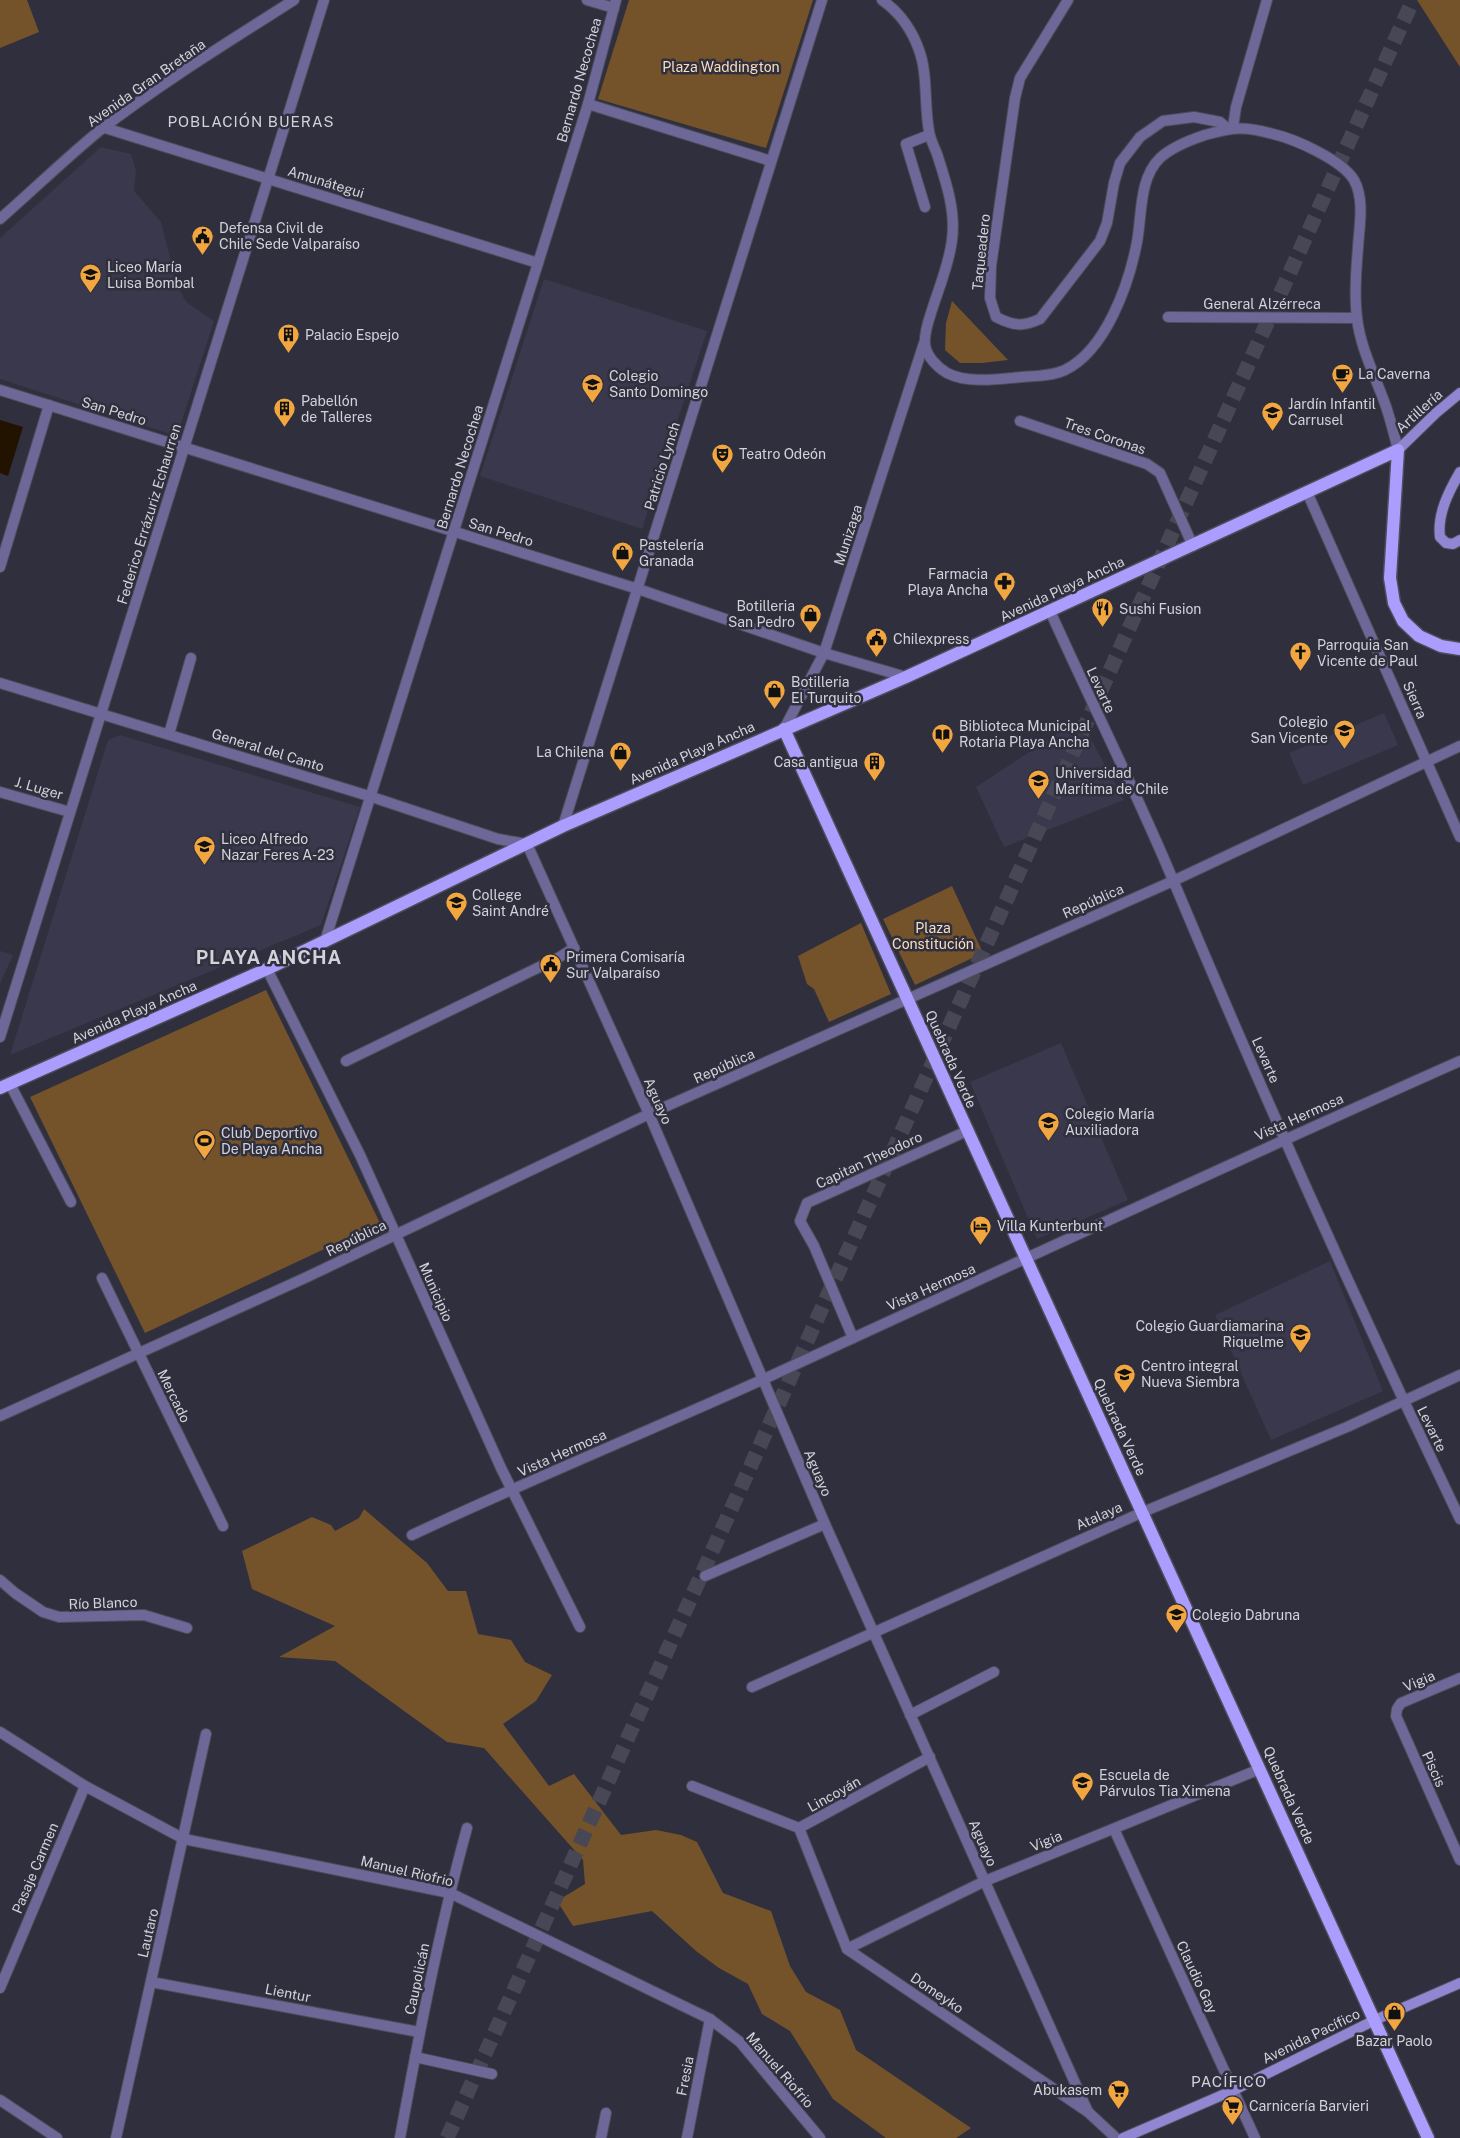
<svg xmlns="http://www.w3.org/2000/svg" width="1460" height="2138" viewBox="0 0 1460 2138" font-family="'Public Sans',sans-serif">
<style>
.built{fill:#3a384c}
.green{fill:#74532b}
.water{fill:#221301}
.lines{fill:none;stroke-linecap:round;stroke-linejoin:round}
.highway-tunnel{stroke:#484755;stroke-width:15;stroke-dasharray:15 8;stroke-linecap:butt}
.street-casing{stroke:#4d4c59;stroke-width:12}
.secondary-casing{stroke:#4d4c59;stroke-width:12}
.primary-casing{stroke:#4d4c59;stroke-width:15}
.street{stroke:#6d6897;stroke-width:10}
.secondary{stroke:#9086d1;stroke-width:10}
.primary{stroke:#aa9dfe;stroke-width:12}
.labels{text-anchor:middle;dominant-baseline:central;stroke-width:5;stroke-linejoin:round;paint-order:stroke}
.park-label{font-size:14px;fill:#fadebe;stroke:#302f3d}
.street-label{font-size:14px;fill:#d2d2db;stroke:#302f3d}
.poi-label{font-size:14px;fill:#d2d2db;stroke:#302f3d;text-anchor:start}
.neighbourhood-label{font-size:15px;letter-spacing:1px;fill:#d2d2db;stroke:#302f3d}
.district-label{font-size:19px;font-weight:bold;letter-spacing:1px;fill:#d2d2db;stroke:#302f3d}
</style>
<rect width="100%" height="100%" fill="#302f3d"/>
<g class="built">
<path d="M101,147l30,7 5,17 -2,20 27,31 16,63 9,17 28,19 -37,115 -177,-57v-141z"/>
<path d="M544,279l163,52 -65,198 -162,-53z"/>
<path d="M1384,713l14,32 -95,40 -14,-32z"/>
<path d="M1080,719l44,81 -120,47 -28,-60z"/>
<path d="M120,735l240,72 -39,118 -311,130 98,-315z"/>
<path d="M0,951l13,4 -13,29z"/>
<path d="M1061,1043l67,157 -91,39 -67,-157z"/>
<path d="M1330,1261l53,130 -112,49 -56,-125z"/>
</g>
<g class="green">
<path d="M0,0h27l12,32 -39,16z"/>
<path d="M629,0h184l-47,148 -168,-49z"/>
<path d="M1417,0h43v67z"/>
<path d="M952,301l56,59 -26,3h-22l-15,-13 1,-27z"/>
<path d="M952,886l31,67 -68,32 -32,-66z"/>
<path d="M861,923l30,71 -62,28 -15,-33 -7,-5 -9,-28z"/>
<path d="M266,990l114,233 -235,110 -115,-236z"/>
<path d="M364,1509l63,54 21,28h18l12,43 33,6 14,22 27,13 -16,26 -33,23 46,62 25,-12 47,61 35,-5 25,5 16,7 26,51 48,18 19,55 16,26 34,18 16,40 115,78 -15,10h-70l-53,-39 -43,-68 -28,-17 -14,-30 -29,-16 -23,-17 -44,-40 -79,15 -16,-25 28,-17 -2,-24 -99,-112 -37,-6 -112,-81 -56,-4 56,-31 -83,-37 -10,-38 70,-34 19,8 4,6 24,-13z"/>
</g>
<path class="water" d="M0,420l23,7 -15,49 -8,-3z"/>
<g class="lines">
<path class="highway-tunnel" d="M447,2138l966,-2138"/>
<defs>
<g id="street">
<path d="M587,0l27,8"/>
<path d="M882,0c17,12 30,30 37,50 9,24 5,54 10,81 1,8 5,15 8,23 9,28 19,57 15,86 -3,25 -14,50 -21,73 -3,9 -7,22 -6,31 1,12 12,23 22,29 21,11 52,6 75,4 14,-1 30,-1 43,-7 41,-20 64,-86 72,-128 5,-27 2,-64 23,-84 12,-11 30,-18 45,-23 28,-8 39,-9 68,-1 22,5 69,26 81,46 11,20 5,47 4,68 -2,22 -4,47 -1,70 3,28 17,56 27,83 6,16 10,33 14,49"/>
<path d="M1068,0l-48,78 -5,20 -24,168 -1,32 6,19c18,9 26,10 44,2l60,-78 7,-18 7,-40 6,-20 20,-26 23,-16 31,-4 26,5 7,6"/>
<path d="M588,104l183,57"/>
<path d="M1233,127l3,-20 31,-107"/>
<path d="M105,128l433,135"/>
<path d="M925,207l-19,-63 23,-9"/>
<path d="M0,219c33,-29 65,-60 99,-88 62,-48 129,-89 195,-131"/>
<path d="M1168,317l189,1"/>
<path d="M0,390l638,199 186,64 82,24"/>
<path d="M1020,421l127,43 13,9 33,73"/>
<path d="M1307,492l153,345"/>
<path d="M0,567l49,-162"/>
<path d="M1050,611c40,89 85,178 123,269 90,215 186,429 287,639"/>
<path d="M0,683l372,114 126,42 29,5 122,270 176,410 263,588"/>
<path d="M784,729l40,-76 100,-310"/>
<path d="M169,734l22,-76"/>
<path d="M0,792l70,20"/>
<path d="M563,826l259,-826"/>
<path d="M325,941l263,-837 28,-104"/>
<path d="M267,969l93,186 141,313 79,159"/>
<path d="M0,1037l324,-1037"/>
<path d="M346,1061l212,-103 16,-10"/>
<path d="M10,1084l61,118"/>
<path d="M102,1278l121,248"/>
<path d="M853,1338l-39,-92 -14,-25 7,-18 160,-72"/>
<path d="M0,1416l307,-139 342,-163 524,-233 287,-135"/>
<path d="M412,1535c117,-55 237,-104 354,-157 231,-106 462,-214 694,-317"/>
<path d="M705,1576l120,-52"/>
<path d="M0,1580l15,13 28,19 16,5 85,-2 43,13"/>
<path d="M1460,1678l-59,25 -4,6 -1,7 64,144"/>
<path d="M752,1687l391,-175 204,-85 113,-52"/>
<path d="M910,1715l84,-43"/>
<path d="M0,1732l85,54 99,53 266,54 260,126 30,23 80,96"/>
<path d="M692,1786l107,42 131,-71"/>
<path d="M799,1828l48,121 241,163 28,26"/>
<path d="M1114,1829l141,309"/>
<path d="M847,1949l138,-68 275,-112"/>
<path d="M151,1982l268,50"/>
<path d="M0,1988l85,-202"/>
<path d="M415,2057l77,17"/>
<path d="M0,2100l57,38"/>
<path d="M116,2138l90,-404"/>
<path d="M400,2138c19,-104 39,-208 67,-310"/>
<path d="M601,2138l5,-25"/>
<path d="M687,2138l23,-119"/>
</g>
<g id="secondary">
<path d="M1398,450l38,-37 24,-20"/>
<path d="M1460,472c-11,19 -23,42 -20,65l6,6 7,1 7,-4"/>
<path d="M1123,2138l111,-48 141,-70 85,-37"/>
</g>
<g id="primary">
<path d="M784,729l644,1409"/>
<path d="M0,1088l267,-119 296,-143 343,-149 492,-227 -8,128 4,25 9,18 16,15 22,10 19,3"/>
</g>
</defs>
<use href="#street" class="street-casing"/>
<use href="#secondary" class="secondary-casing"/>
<use href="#primary" class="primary-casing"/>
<use href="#street" class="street"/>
<use href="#secondary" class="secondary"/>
<use href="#primary" class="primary"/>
</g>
<defs>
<symbol id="civic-pin" viewBox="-11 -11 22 30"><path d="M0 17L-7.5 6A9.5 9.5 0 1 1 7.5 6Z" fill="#f1a640" stroke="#302f3d"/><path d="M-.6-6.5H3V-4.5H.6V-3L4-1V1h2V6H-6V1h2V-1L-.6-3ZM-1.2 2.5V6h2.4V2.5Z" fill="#111"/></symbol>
<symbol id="school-pin" viewBox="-11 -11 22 30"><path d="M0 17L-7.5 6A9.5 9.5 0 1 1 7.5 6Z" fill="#f1a640" stroke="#302f3d"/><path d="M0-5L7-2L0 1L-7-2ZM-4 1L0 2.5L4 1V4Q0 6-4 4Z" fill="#111"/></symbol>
<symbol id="building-pin" viewBox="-11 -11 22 30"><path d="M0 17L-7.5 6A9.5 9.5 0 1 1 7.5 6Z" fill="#f1a640" stroke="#302f3d"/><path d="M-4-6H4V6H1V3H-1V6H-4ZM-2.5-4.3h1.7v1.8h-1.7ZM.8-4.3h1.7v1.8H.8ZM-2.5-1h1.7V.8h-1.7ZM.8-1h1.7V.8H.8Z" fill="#111"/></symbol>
<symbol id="cafe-pin" viewBox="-11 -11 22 30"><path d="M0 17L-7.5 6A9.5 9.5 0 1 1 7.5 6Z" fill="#f1a640" stroke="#302f3d"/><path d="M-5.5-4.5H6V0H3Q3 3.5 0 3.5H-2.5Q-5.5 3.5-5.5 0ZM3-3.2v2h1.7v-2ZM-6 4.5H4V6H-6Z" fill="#111"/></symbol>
<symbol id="theatre-pin" viewBox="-11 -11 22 30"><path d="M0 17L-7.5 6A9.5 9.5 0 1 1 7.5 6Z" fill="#f1a640" stroke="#302f3d"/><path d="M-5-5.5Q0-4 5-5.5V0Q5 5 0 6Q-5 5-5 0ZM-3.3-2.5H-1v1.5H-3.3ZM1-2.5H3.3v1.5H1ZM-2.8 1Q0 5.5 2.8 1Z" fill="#111"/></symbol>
<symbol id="shop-pin" viewBox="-11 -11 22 30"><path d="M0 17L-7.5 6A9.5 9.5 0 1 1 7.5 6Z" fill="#f1a640" stroke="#302f3d"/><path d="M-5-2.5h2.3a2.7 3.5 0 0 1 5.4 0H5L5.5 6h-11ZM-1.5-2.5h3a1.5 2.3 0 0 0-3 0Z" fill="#111"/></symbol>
<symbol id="pharmacy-pin" viewBox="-11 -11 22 30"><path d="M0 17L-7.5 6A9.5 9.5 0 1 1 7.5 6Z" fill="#f1a640" stroke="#302f3d"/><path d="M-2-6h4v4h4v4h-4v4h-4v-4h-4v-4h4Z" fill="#111"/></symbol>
<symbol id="restaurant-pin" viewBox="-11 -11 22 30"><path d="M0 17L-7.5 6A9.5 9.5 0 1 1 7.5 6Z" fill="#f1a640" stroke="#302f3d"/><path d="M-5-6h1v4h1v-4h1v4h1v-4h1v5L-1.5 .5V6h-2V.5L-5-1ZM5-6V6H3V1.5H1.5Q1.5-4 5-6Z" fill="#111"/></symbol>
<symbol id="church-pin" viewBox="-11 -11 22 30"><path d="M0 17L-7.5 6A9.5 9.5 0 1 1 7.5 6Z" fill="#f1a640" stroke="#302f3d"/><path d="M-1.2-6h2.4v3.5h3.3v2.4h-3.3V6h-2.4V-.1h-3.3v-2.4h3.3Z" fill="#111"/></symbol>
<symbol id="library-pin" viewBox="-11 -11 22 30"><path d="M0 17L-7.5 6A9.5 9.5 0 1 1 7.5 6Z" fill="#f1a640" stroke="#302f3d"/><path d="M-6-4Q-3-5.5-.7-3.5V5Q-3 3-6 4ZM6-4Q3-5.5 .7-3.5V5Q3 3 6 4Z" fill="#111"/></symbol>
<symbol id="university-pin" viewBox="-11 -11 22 30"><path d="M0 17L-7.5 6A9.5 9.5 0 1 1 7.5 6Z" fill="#f1a640" stroke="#302f3d"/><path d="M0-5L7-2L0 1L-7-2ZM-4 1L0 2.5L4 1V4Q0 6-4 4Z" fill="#111"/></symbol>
<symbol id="stadium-pin" viewBox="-11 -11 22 30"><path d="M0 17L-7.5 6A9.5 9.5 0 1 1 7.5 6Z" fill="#f1a640" stroke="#302f3d"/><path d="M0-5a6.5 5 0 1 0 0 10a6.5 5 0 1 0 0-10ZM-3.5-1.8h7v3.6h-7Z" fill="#111"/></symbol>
<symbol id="hotel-pin" viewBox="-11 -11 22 30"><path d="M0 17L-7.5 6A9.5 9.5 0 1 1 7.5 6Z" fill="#f1a640" stroke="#302f3d"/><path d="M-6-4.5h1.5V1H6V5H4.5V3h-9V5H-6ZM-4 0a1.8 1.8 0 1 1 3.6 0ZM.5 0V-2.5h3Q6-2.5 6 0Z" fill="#111"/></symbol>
<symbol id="supermarket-pin" viewBox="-11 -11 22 30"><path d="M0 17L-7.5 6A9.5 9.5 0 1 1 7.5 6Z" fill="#f1a640" stroke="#302f3d"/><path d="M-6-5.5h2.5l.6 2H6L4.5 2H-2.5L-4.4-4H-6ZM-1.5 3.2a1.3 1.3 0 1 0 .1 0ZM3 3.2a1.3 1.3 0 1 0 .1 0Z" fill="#111"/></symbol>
</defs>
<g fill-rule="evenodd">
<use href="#civic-pin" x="190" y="224" width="25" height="34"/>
<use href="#school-pin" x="78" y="262" width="25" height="34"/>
<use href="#building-pin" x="276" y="322" width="25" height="34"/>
<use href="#cafe-pin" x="1330" y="362" width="25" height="34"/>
<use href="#school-pin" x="580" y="372" width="25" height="34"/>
<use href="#building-pin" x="272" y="396" width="25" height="34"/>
<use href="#school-pin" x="1260" y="400" width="25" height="34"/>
<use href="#theatre-pin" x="710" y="442" width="25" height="34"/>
<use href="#shop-pin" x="610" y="540" width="25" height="34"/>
<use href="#pharmacy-pin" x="992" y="570" width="25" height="34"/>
<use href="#restaurant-pin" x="1090" y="596" width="25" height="34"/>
<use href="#shop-pin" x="798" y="602" width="25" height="34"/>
<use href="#civic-pin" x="864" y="626" width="25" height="34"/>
<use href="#church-pin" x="1288" y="640" width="25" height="34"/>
<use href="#shop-pin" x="762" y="678" width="25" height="34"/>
<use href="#school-pin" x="1332" y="718" width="25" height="34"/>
<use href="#library-pin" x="930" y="722" width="25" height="34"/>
<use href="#shop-pin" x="608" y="740" width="25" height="34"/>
<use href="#building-pin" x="862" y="750" width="25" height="34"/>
<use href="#university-pin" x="1026" y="768" width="25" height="34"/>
<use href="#school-pin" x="192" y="834" width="25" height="34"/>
<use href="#school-pin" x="444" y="890" width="25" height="34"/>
<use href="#civic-pin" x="538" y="952" width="25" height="34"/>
<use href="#school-pin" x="1036" y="1110" width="25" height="34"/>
<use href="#stadium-pin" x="192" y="1128" width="25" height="34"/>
<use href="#hotel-pin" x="968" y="1214" width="25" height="34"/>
<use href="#school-pin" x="1288" y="1322" width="25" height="34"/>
<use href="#school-pin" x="1112" y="1362" width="25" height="34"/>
<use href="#school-pin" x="1164" y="1602" width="25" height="34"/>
<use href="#school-pin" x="1070" y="1770" width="25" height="34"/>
<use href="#shop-pin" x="1382" y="2000" width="25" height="34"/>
<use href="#supermarket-pin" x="1106" y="2078" width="25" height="34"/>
<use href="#supermarket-pin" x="1220" y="2094" width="25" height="34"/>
</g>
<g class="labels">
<g class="park-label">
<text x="721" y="67">Plaza Waddington</text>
<text x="933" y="928">Plaza<tspan x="933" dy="16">Constitución</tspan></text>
</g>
<g class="street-label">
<text transform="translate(579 80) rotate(-74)">Bernardo Necochea</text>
<text transform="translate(146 83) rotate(-35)">Avenida Gran Bretaña</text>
<text transform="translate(326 182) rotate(17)">Amunátegui</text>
<text transform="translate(981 252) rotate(-84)">Taqueadero</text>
<text x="1262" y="304">General Alzérreca</text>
<text transform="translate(114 411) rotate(17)">San Pedro</text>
<text transform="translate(1419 411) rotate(-42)">Artillería</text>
<text transform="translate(1105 436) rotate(19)">Tres Coronas</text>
<text transform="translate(662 466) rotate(-73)">Patricio Lynch</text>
<text transform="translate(460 467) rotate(-73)">Bernardo Necochea</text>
<text transform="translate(149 514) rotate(-73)">Federico Errázuriz Echaurren</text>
<text transform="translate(501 532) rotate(17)">San Pedro</text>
<text transform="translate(848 535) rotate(-72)">Munizaga</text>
<text transform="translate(1062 589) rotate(-25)">Avenida Playa Ancha</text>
<text transform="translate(1101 690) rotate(65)">Levarte</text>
<text transform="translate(1415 700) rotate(66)">Sierra</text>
<text transform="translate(268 750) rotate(17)">General del Canto</text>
<text transform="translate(692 753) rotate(-24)">Avenida Playa Ancha</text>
<text transform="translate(39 788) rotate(16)">J. Luger</text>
<text transform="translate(1093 901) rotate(-24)">República</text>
<text transform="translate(134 1012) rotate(-24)">Avenida Playa Ancha</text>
<text transform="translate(951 1059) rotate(66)">Quebrada Verde</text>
<text transform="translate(1266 1060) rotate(66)">Levarte</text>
<text transform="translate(724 1066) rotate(-24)">República</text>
<text transform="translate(658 1101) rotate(66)">Aguayo</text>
<text transform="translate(1299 1117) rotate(-24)">Vista Hermosa</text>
<text transform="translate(869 1160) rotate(-25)">Capitan Theodoro</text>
<text transform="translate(356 1238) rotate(-26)">República</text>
<text transform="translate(931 1287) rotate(-24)">Vista Hermosa</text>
<text transform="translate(436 1292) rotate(66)">Municipio</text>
<text transform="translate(174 1396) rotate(64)">Mercado</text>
<text transform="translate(1120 1427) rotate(65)">Quebrada Verde</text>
<text transform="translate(1432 1429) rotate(64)">Levarte</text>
<text transform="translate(562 1453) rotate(-24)">Vista Hermosa</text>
<text transform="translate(818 1473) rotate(67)">Aguayo</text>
<text transform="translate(1099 1516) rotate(-24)">Atalaya</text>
<text transform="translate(103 1603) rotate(-2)">Río Blanco</text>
<text transform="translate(1419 1681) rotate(-23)">Vigia</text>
<text transform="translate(1434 1769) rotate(66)">Piscis</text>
<text transform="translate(834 1794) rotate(-29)">Lincoyán</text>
<text transform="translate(1289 1795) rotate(66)">Quebrada Verde</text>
<text transform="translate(1046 1841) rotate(-22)">Vigia</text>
<text transform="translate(983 1843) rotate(66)">Aguayo</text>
<text transform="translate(35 1868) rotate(-67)">Pasaje Carmen</text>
<text transform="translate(407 1871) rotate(13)">Manuel Riofrio</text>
<text transform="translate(148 1933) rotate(-77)">Lautaro</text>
<text transform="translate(1197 1977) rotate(65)">Claudio Gay</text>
<text transform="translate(417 1979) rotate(-78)">Caupolicán</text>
<text transform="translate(288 1993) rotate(11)">Lientur</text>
<text transform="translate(937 1993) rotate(34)">Domeyko</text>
<text transform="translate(1311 2036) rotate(-26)">Avenida Pacífico</text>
<text transform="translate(780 2070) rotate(49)">Manuel Riofrio</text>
<text transform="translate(685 2076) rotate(-79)">Fresia</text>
</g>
<g class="poi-label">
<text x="219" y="228">Defensa Civil de<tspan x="219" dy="16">Chile Sede Valparaíso</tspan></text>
<text x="107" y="267">Liceo María<tspan x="107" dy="16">Luisa Bombal</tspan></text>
<text x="305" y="335">Palacio Espejo</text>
<text x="1358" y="374">La Caverna</text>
<text x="609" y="376">Colegio<tspan x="609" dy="16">Santo Domingo</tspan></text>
<text x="301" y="401">Pabellón<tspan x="301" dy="16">de Talleres</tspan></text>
<text x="1288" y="404">Jardín Infantil<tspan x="1288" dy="16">Carrusel</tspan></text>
<text x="739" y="454">Teatro Odeón</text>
<text x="639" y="545">Pastelería<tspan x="639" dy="16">Granada</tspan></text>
<text x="988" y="574" text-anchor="end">Farmacia<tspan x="988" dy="16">Playa Ancha</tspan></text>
<text x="795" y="606" text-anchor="end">Botilleria<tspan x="795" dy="16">San Pedro</tspan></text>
<text x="1119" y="609">Sushi Fusion</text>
<text x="893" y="639">Chilexpress</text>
<text x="1317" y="645">Parroquia San<tspan x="1317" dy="16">Vicente de Paul</tspan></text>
<text x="791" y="682">Botilleria<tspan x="791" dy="16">El Turquito</tspan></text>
<text x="1328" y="722" text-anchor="end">Colegio<tspan x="1328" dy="16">San Vicente</tspan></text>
<text x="959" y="726">Biblioteca Municipal<tspan x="959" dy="16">Rotaria Playa Ancha</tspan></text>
<text x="604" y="752" text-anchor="end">La Chilena</text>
<text x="858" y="762" text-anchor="end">Casa antigua</text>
<text x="1055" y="773">Universidad<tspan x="1055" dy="16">Marítima de Chile</tspan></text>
<text x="221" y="839">Liceo Alfredo<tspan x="221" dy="16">Nazar Feres A-23</tspan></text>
<text x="472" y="895">College<tspan x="472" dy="16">Saint André</tspan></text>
<text x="566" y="957">Primera Comisaría<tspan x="566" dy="16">Sur Valparaíso</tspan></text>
<text x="1065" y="1114">Colegio María<tspan x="1065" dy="16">Auxiliadora</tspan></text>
<text x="221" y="1133">Club Deportivo<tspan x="221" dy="16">De Playa Ancha</tspan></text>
<text x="997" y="1226">Villa Kunterbunt</text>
<text x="1284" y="1326" text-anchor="end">Colegio Guardiamarina<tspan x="1284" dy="16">Riquelme</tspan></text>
<text x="1141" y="1366">Centro integral<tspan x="1141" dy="16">Nueva Siembra</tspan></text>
<text x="1192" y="1615">Colegio Dabruna</text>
<text x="1099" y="1775">Escuela de<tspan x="1099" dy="16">Párvulos Tia Ximena</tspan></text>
<text x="1394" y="2041" text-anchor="middle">Bazar Paolo</text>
<text x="1102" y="2090" text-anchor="end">Abukasem</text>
<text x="1249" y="2106">Carnicería Barvieri</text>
</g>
<g class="neighbourhood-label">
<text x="251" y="121">POBLACIÓN BUERAS</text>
<text x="1229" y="2081">PACÍFICO</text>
</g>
<g class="district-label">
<text x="269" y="957">PLAYA ANCHA</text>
</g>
</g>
</svg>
